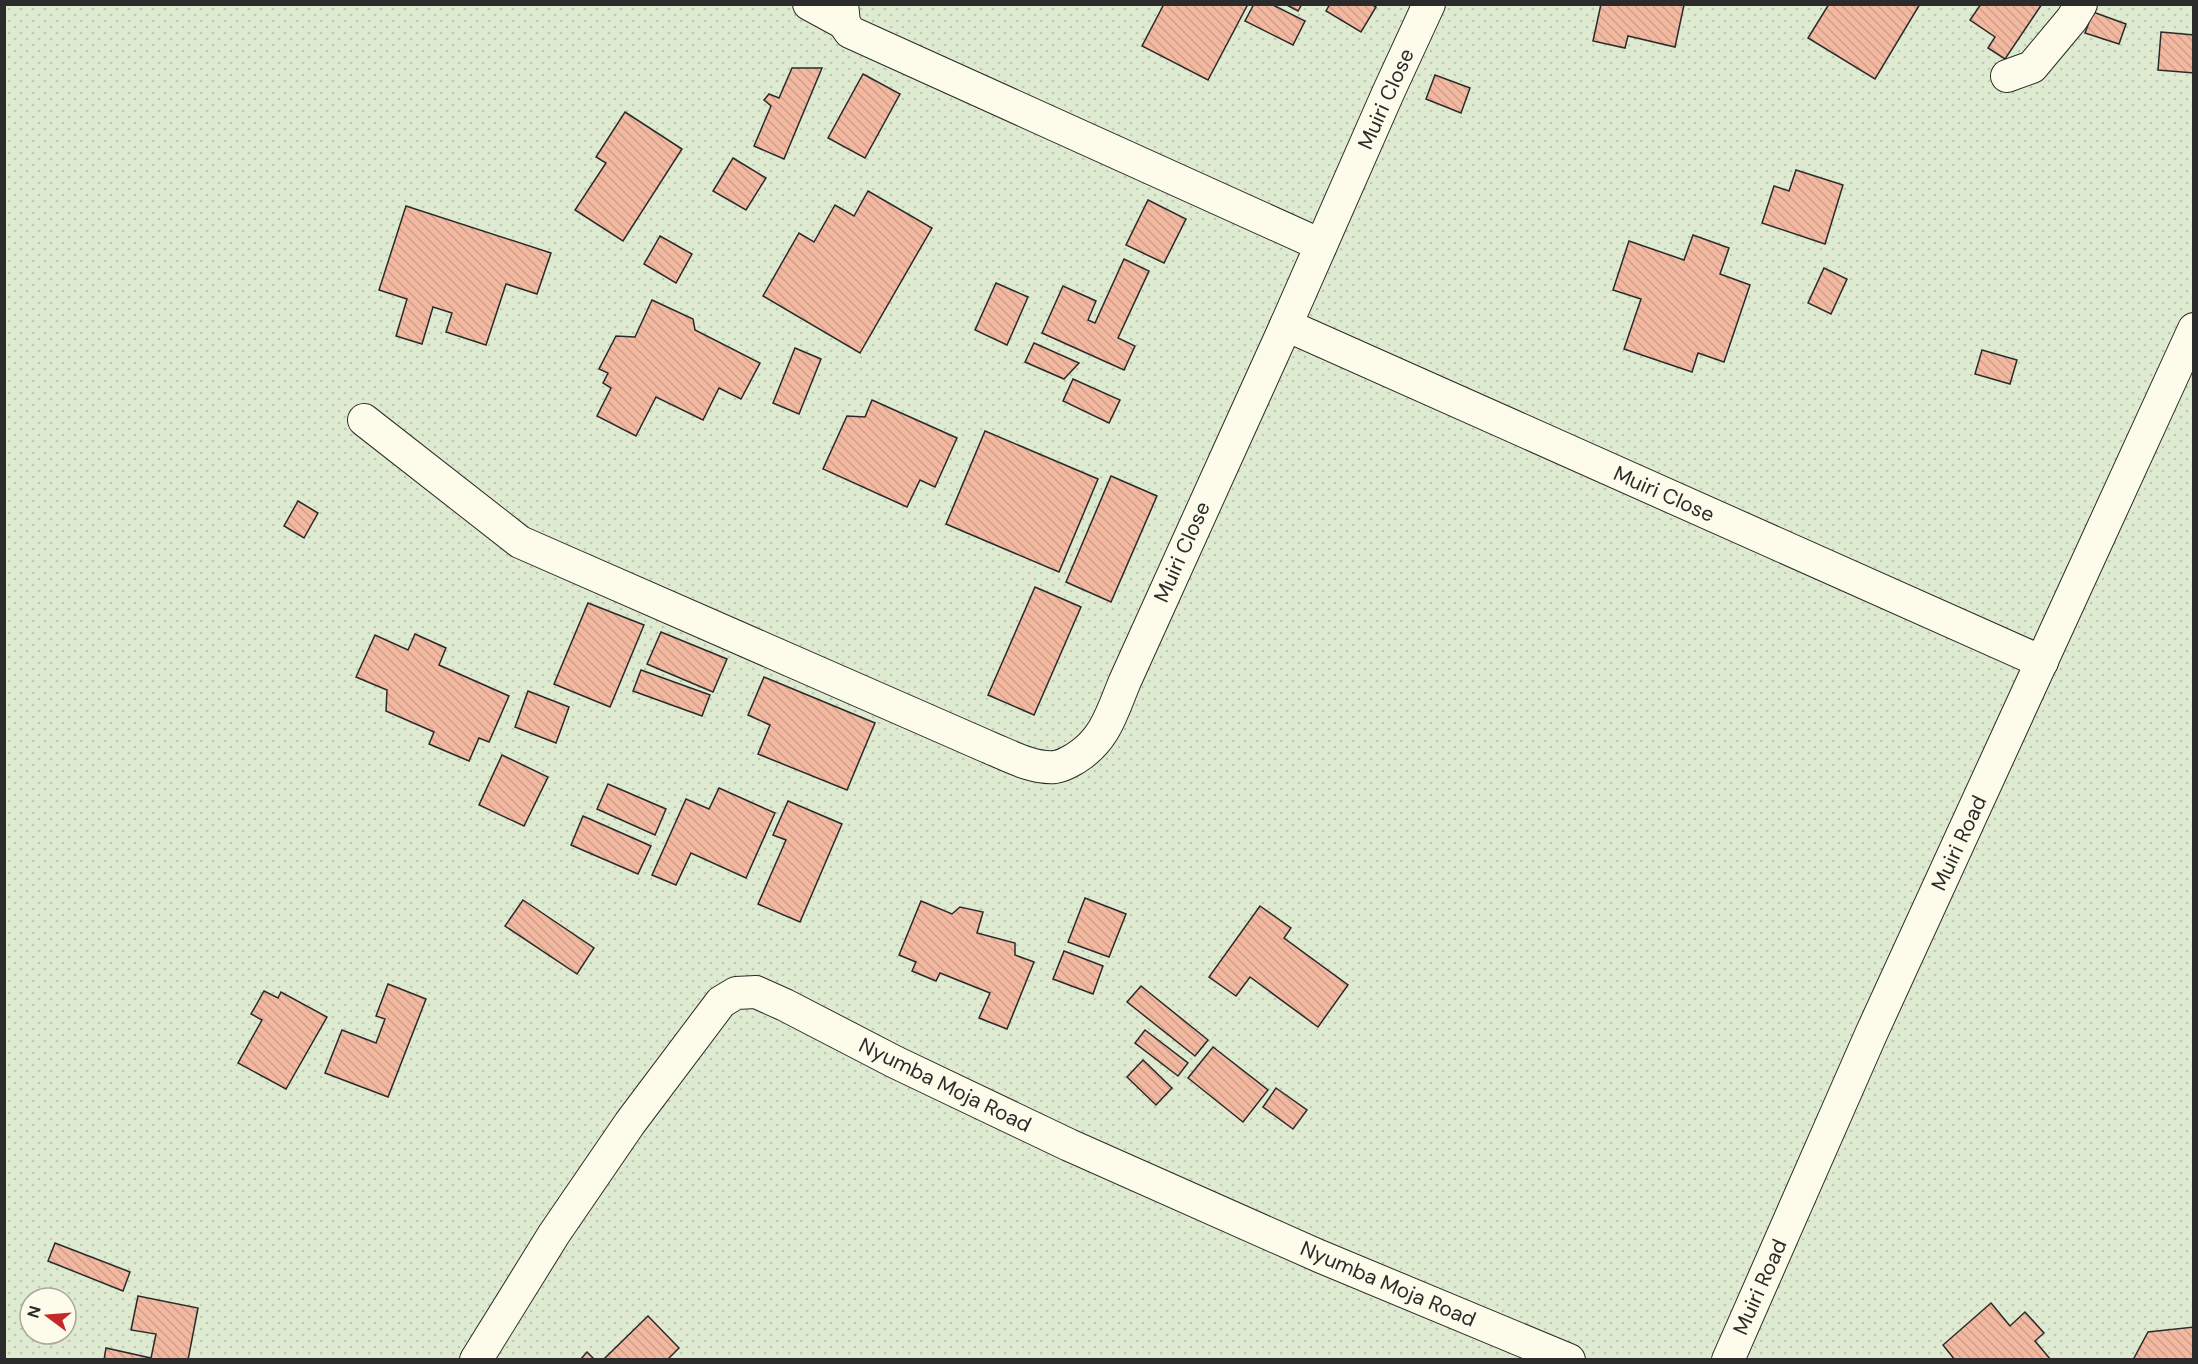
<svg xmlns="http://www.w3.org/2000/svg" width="2198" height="1364" viewBox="0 0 2198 1364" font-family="'DM Sans',sans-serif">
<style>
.garden{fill:url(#garden-dots);stroke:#74746e;stroke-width:1.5;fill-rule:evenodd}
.building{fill:url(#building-back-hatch);stroke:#2b2b2b;stroke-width:1.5}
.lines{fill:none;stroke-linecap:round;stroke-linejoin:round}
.street-casing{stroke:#2b2b2b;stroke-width:34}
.street{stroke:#fdfbea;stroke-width:32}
.labels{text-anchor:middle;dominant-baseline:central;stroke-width:4.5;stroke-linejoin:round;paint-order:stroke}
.street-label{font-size:21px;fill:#2b2b2b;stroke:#fdfbea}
</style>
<defs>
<pattern id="garden-dots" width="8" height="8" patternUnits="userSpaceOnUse" patternTransform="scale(1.5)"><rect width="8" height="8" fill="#deebd1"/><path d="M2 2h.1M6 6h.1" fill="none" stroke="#bfcab4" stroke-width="1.8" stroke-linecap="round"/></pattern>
<pattern id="building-back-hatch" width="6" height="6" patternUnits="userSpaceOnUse" patternTransform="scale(1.5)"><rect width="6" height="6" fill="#f2b8a0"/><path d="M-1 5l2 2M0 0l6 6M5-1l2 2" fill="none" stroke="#d09e8a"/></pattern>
</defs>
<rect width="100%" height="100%" fill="#fdfbea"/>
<path class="garden" d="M5,5h2188v1354l-2188,1zM30,1298h36v36h-36z"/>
<g class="building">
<path d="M1164,4h84l-40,76 -66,-34z"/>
<path d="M1254,4h17l34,17 -12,24 -48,-24z"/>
<path d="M1285,4h17l-4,7z"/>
<path d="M1330,4h41l5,3 -15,25 -35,-21z"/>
<path d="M1601,4l83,1 -9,42 -47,-11 -3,12 -32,-7z"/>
<path d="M1829,4h91l-45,75 -67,-41z"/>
<path d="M1981,4h61l-37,55 -17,-11 7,-11 -25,-17z"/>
<path d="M2093,12l33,12 -7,20 -34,-11z"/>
<path d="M2161,32l33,3v38l-36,-3z"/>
<path d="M792,68h30l-38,91 -30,-13 17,-40 -7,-6 5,-6 10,4z"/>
<path d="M863,74l37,20 -35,64 -37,-20z"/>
<path d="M1435,75l35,13 -9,25 -35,-14z"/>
<path d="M625,112l57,37 -59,92 -48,-31 31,-47 -10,-6z"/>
<path d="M733,158l33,20 -20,32 -33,-19z"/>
<path d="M1796,170l47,15 -18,59 -63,-21 12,-37 15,5z"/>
<path d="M868,191l64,37 -72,125 -97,-57 36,-63 15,9 21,-37 19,11z"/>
<path d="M1148,200l38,19 -22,44 -38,-18z"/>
<path d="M406,206l145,47 -14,41 -31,-10 -20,61 -40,-13 6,-19 -19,-6 -11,37 -26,-8 11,-37 -28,-9z"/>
<path d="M1693,235l36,13 -9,26 30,11 -26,77 -26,-9 -6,19 -68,-23 17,-50 -28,-9 16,-49 55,19z"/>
<path d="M660,236l32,18 -16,29 -32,-19z"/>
<path d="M1124,259l25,12 -31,67 17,8 -11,24 -82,-37 21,-47 33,15 -8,19 7,3z"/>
<path d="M1824,268l23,11 -16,35 -23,-11z"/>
<path d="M996,283l32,14 -21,48 -32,-15z"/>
<path d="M652,300l41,19 2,11 65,33 -19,36 -22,-11 -16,32 -47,-23 -20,39 -39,-20 14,-28 -8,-5 5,-10 -9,-4 17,-33 19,1z"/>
<path d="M1034,343l45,20 -15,16 -39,-17z"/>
<path d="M795,348l26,11 -22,55 -26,-11z"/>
<path d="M1982,350l35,10 -7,24 -35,-10z"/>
<path d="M1073,379l47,21 -11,23 -46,-22z"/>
<path d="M872,400l85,38 -22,49 -15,-7 -13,27 -84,-38 24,-53 18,1z"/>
<path d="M985,431l113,48 -39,93 -113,-48z"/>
<path d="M1111,476l46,20 -46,106 -45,-20z"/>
<path d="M298,501l20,12 -14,25 -20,-12z"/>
<path d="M1035,587l46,20 -47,108 -46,-20z"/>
<path d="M588,603l56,22 -34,82 -56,-23z"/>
<path d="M661,632l66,27 -14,33 -66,-28z"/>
<path d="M415,634l31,14 -7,17 70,31 -20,46 -10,-4 -10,23 -40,-17 5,-12 -48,-21 1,-21 -31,-13 19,-42 33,15z"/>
<path d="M641,670l69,25 -8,21 -69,-25z"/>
<path d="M764,677l111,46 -28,67 -89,-36 12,-29 -22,-10z"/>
<path d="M528,691l41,16 -13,36 -41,-16z"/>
<path d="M502,755l46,22 -24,49 -45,-21z"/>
<path d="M608,784l58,25 -11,26 -58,-26z"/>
<path d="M719,788l56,25 -29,65 -55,-25 -15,32 -24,-10 34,-76 23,10z"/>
<path d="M788,801l54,23 -42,98 -42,-18 28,-64 -13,-5z"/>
<path d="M583,816l68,30 -13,28 -67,-29z"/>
<path d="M1085,898l41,16 -17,43 -41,-15z"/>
<path d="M523,900l71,48 -17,26 -72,-48z"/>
<path d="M921,901l31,13 8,-7 23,5 -6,21 38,10v12l19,7 -27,67 -28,-11 11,-25 -50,-20 -4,8 -24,-10 4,-9 -17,-7z"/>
<path d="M1260,906l31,22 -7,10 64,47 -30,42 -68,-50 -14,19 -27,-19z"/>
<path d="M1064,951l39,15 -10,28 -40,-15z"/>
<path d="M388,984l38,15 -38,98 -63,-24 17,-43 34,13 9,-24 -9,-3z"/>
<path d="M1141,986l67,54 -13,16 -68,-54z"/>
<path d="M264,991l14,7 3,-6 46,25 -41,72 -48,-26 24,-43 -11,-6z"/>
<path d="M1145,1030l43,33 -10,13 -43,-33z"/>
<path d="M1213,1047l55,43 -25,32 -55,-44z"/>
<path d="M1143,1060l29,28 -16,17 -29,-28z"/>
<path d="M1276,1088l31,22 -14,19 -30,-22z"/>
<path d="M55,1243l75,29 -7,19 -75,-30z"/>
<path d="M138,1296l60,12 -10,52h-84l2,-12 45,10 5,-24 -25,-4z"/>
<path d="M1991,1303l19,23 15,-14 19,21 -9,8 16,19h-96l-12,-15z"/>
<path d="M648,1316l31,32 -12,12h-61l-1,-2z"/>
<path d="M2194,1327v33h-61l15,-28z"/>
<path d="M587,1352l8,8h-15z"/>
</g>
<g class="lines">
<defs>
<g id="street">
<path d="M809,4l35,19"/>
<path d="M842,4l2,19 6,9 471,213"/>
<path d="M2007,76l25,-9 40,-48 9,-15"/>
<path d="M1286,325l102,-232 41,-89"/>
<path d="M364,420l156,122 468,205c20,8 44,22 67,20 8,-1 14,-5 21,-9 30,-19 36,-46 49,-77l161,-356 756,337"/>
<path d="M476,1360l78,-126 76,-111 91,-121 15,-9 20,-1 29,13 110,57 174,83 250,111 250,104"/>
<path d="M1728,1360l144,-328 322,-703"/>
</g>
</defs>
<use href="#street" class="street-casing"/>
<use href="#street" class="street"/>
</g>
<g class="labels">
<g class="street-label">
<text transform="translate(1386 99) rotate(-66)">Muiri Close</text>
<text transform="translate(1664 494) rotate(24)">Muiri Close</text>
<text transform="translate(1182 552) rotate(-66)">Muiri Close</text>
<text transform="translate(1959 843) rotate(-65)">Muiri Road</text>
<text transform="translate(945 1085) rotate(26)">Nyumba Moja Road</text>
<text transform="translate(1388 1284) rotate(23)">Nyumba Moja Road</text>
<text transform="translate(1760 1287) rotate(-66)">Muiri Road</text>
</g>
</g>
<rect width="2198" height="1364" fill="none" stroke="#2b2b2b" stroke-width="12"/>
<g transform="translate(48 1316) rotate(286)"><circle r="28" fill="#fdfbea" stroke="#a9a89e" stroke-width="1.5"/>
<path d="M0-4.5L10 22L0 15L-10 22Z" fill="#c62828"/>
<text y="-9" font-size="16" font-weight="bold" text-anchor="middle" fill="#2b2b2b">N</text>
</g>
</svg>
